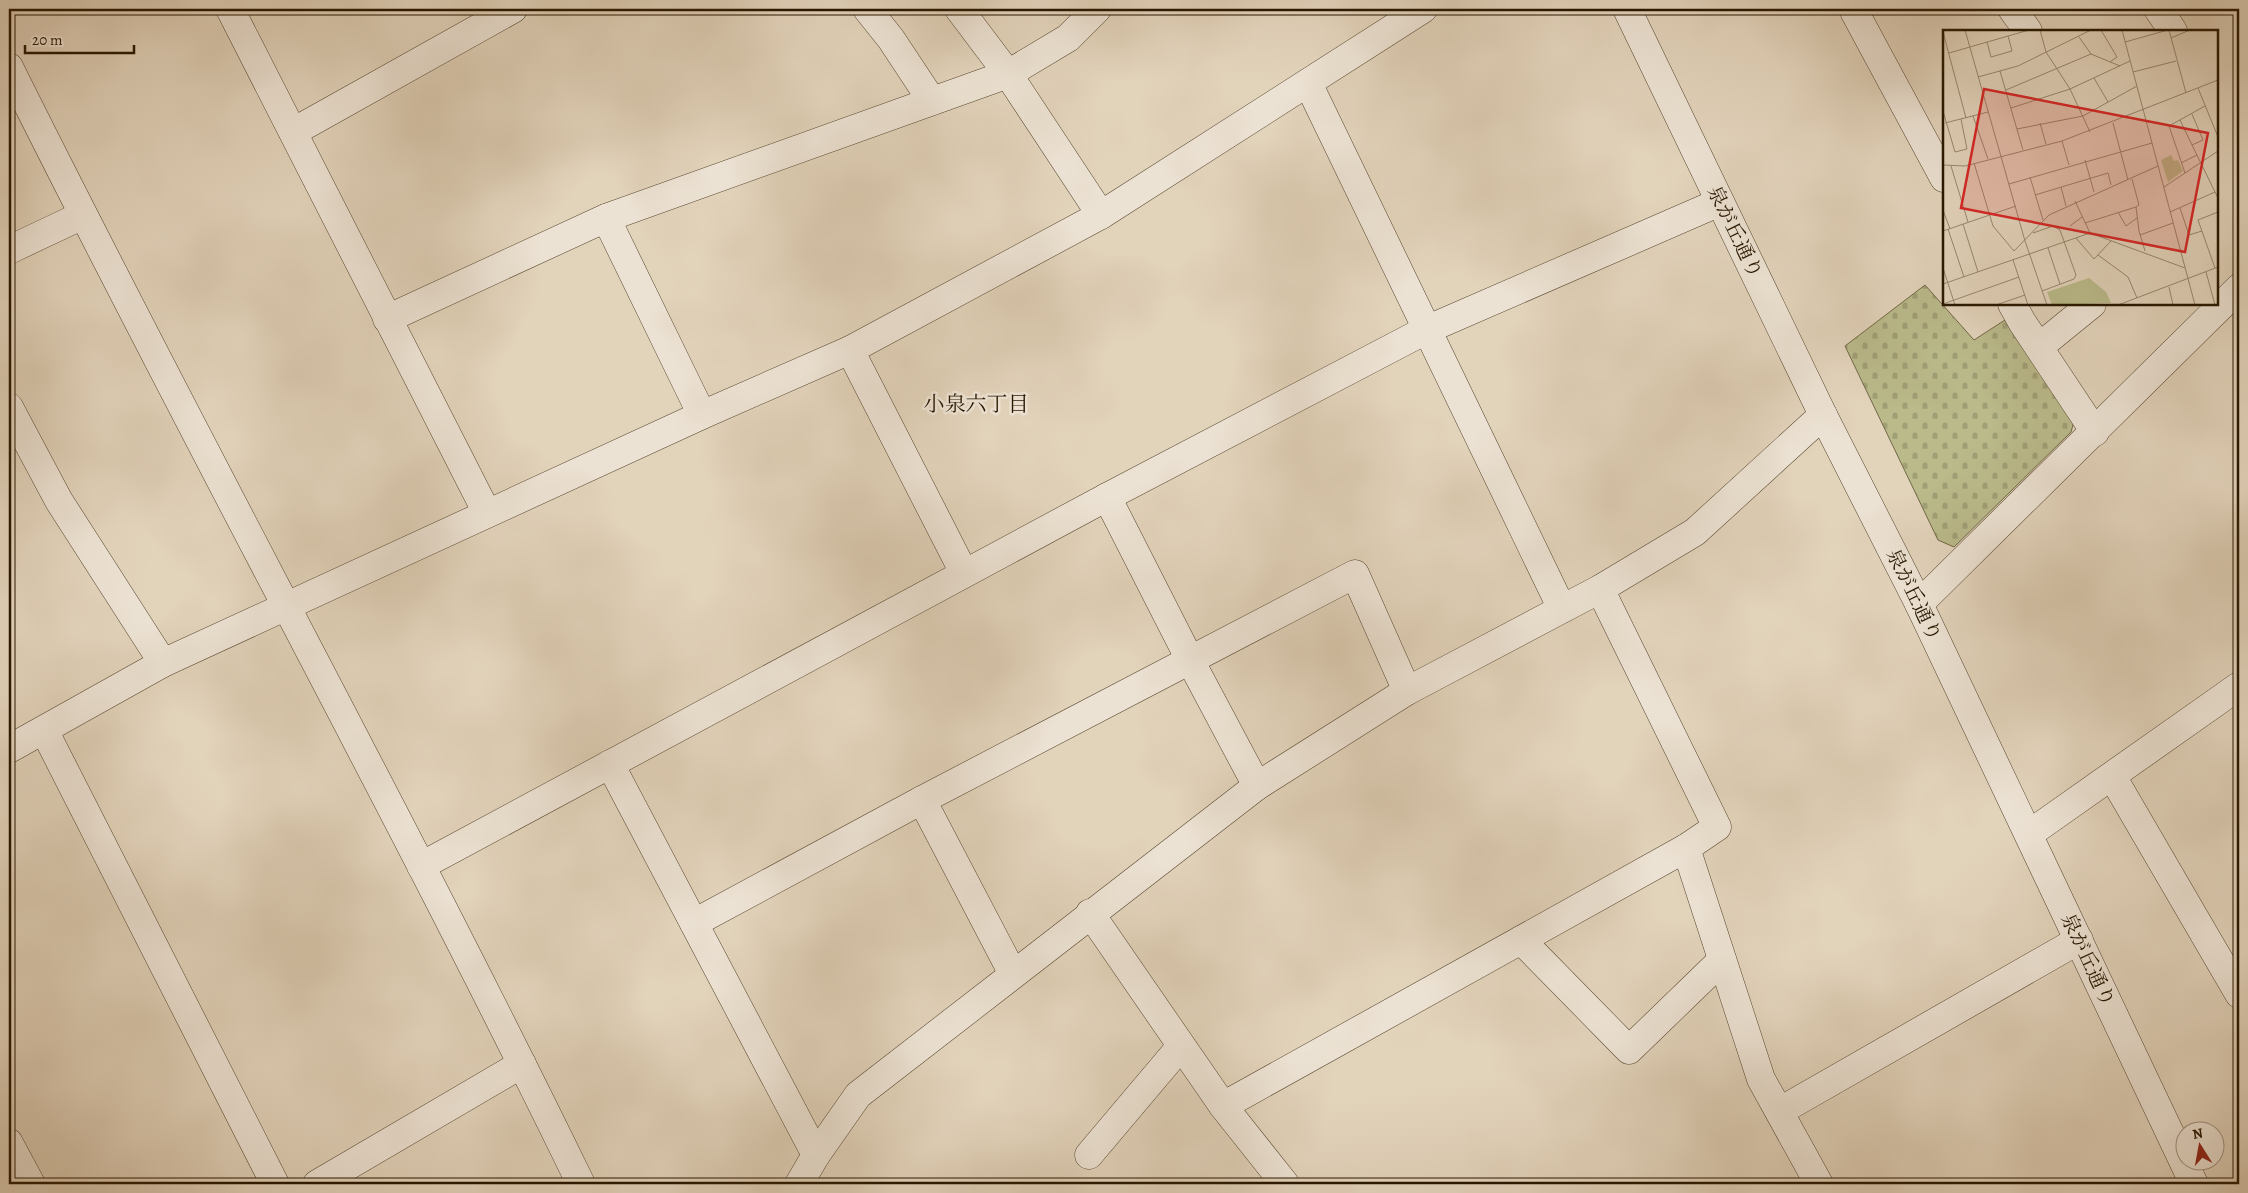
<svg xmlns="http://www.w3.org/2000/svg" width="2248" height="1193" viewBox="0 0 2248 1193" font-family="Alegreya,'Noto Serif JP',serif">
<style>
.cemetery{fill:url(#cemetery-stones);stroke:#716846}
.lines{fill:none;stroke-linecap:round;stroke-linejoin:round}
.minor-casing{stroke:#56462f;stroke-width:29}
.minor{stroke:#ece2d3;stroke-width:28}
.labels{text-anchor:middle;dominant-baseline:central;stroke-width:5;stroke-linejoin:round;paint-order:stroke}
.street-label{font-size:20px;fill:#281700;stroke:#ece2d3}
.neighbourhood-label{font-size:21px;fill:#281700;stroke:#ece2d3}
.inset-road{fill:none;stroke:#988870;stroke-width:1}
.view{fill:#d62828;fill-opacity:0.15;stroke:#d62828;stroke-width:2.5}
.inset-edge{fill:none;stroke:#281700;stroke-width:2.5}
</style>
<defs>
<pattern id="cemetery-stones" width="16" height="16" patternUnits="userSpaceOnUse" patternTransform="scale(1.25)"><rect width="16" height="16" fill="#baba8b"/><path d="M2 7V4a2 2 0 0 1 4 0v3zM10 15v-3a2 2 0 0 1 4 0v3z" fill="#a09f76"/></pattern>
</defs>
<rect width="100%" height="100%" fill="#e2d3bb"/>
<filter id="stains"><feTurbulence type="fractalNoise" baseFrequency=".004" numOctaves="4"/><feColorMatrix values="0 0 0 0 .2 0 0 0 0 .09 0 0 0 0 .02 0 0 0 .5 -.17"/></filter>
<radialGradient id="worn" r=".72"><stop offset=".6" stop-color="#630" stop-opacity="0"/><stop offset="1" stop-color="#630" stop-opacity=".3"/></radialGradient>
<path class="cemetery" d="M1925,285l49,55 31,-20 69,101 -3,11 -117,115 -16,-7 -93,-194z"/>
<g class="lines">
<defs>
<g id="minor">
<path d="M230,9l257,504"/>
<path d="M867,9l24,30 41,62"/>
<path d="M959,9l49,65 93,141"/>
<path d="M1627,9l196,406 96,189 275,580"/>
<path d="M1857,9l-3,2 90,167"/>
<path d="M2012,9l16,22"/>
<path d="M2158,9l15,22"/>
<path d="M9,67c186,375 389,741 572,1117"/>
<path d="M1308,83l254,526"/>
<path d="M293,132l220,-123"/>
<path d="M606,218l96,197"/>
<path d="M9,250l74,-35"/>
<path d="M2012,304l10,18 73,110"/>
<path d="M387,319l219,-101 402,-144 60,-36 29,-29"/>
<path d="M2039,347l53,-43"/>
<path d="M850,350l114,223"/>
<path d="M9,407l50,94 104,162"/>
<path d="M1107,497l83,163 67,126"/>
<path d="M1919,604l320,-316"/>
<path d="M44,730l231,454"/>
<path d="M9,749l154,-86 539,-248 148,-65 251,-135 322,-206"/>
<path d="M610,764l206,391"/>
<path d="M2112,776l127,218"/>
<path d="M922,800l91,174"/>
<path d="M2029,834l210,-148"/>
<path d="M1686,848l75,231 58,105"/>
<path d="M421,866l686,-369 319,-167 294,-128"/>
<path d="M1090,913l133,193 62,78"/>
<path d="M694,923l228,-123 433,-226 52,117"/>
<path d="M1521,940l108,110 93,-90"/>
<path d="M1223,1106l463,-258 31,-21 -117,-238"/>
<path d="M1780,1111l299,-171"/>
<path d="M9,1143l22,41"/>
<path d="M1089,1155l92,-109"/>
<path d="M317,1184l205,-120"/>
<path d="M799,1184l17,-29 42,-60 399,-309 150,-95 193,-102 95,-57 128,-117"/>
</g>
</defs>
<use href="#minor" class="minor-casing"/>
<use href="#minor" class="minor"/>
</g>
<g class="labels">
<g class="street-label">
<text transform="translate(1735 232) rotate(64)">泉が丘通り</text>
<text transform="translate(1914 595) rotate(64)">泉が丘通り</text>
<text transform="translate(2088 960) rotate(65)">泉が丘通り</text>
</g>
<g class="neighbourhood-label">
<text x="976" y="404">小泉六丁目</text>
</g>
</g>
<g transform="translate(1943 30)">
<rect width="275" height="275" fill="#e2d3bb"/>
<path d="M146,248l17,14 5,11 -59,2 -5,-13z" fill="#baba8b"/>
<path d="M228,125l3,6 4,-1 5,11 -15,11 -7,-22z" fill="#baba8b"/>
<path class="inset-road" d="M22,0l60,211 22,64M97,0l6,22 24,37 20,43M158,0l16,27 -7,5M179,0l73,275M226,0l17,63M0,2l23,86M136,7l12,17 29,12M228,8l19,-8M44,12l4,15 21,-6 -4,-15M182,12l43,-12M6,23l80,-23M57,41l23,79M190,42l43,-11M35,47l40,-11 73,-36M151,48l14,24M255,58l20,49M63,60l85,-36M68,78l59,-19 60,-28M0,81l12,41 12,-3 -6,-30M30,86l15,43M237,90l12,25 11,-5 -11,-26M2,93l43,-11M97,93l6,21M170,93l15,57M74,99l66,-13 54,-30M119,111l7,24M249,115l26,53M142,130l9,32M31,133l19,63 21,25 35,-36 109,-49M238,133l16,-8M0,135l22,1 97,-25 156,-61M8,136l17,56M242,143l-16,-47 36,-20M87,147l13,43M189,149l7,26 -3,2 3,24 6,20M66,154l143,-41M118,157l5,19M221,157l54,-36M92,165l73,-22 3,12M132,171l15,32 95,35M237,178l9,27 13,-4M0,180l7,19M175,182l8,14 11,-8M227,182l45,-20M142,193l51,-16M20,194l15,48M127,196l12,-9M5,199l16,48M0,201l73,-25M90,203l20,-7 7,4 16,45 -2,4 -32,12M197,205l33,-12M133,208l18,21 17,-18M105,218l12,36M155,225l30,22 9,21M70,230l15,45M0,238l12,37M272,238l-17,-48 20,-8M263,242l9,33M0,254l147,-51M226,257l4,18M0,274l76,-27M53,275l29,-10M175,275l100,-38"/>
<path class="view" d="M41,59l224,44 -23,119 -224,-44z"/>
<rect width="275" height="275" class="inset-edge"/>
</g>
<rect width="2248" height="1193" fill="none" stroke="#e2d3bb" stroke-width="30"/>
<rect x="10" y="10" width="2228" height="1173" fill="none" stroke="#281700" stroke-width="2.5"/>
<rect x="15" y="15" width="2218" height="1163" fill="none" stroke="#281700"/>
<g transform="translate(2200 1146) rotate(349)"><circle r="24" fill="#ece2d3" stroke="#9e917f"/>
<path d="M0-4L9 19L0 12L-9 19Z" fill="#8f2418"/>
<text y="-8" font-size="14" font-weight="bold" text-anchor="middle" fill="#281700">N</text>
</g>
<path d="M25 45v8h109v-8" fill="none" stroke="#281700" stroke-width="2.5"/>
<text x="32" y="45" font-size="15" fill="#281700" stroke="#ece2d3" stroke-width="4" paint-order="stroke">20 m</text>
<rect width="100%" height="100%" filter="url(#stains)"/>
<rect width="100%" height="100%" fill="url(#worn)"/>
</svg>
